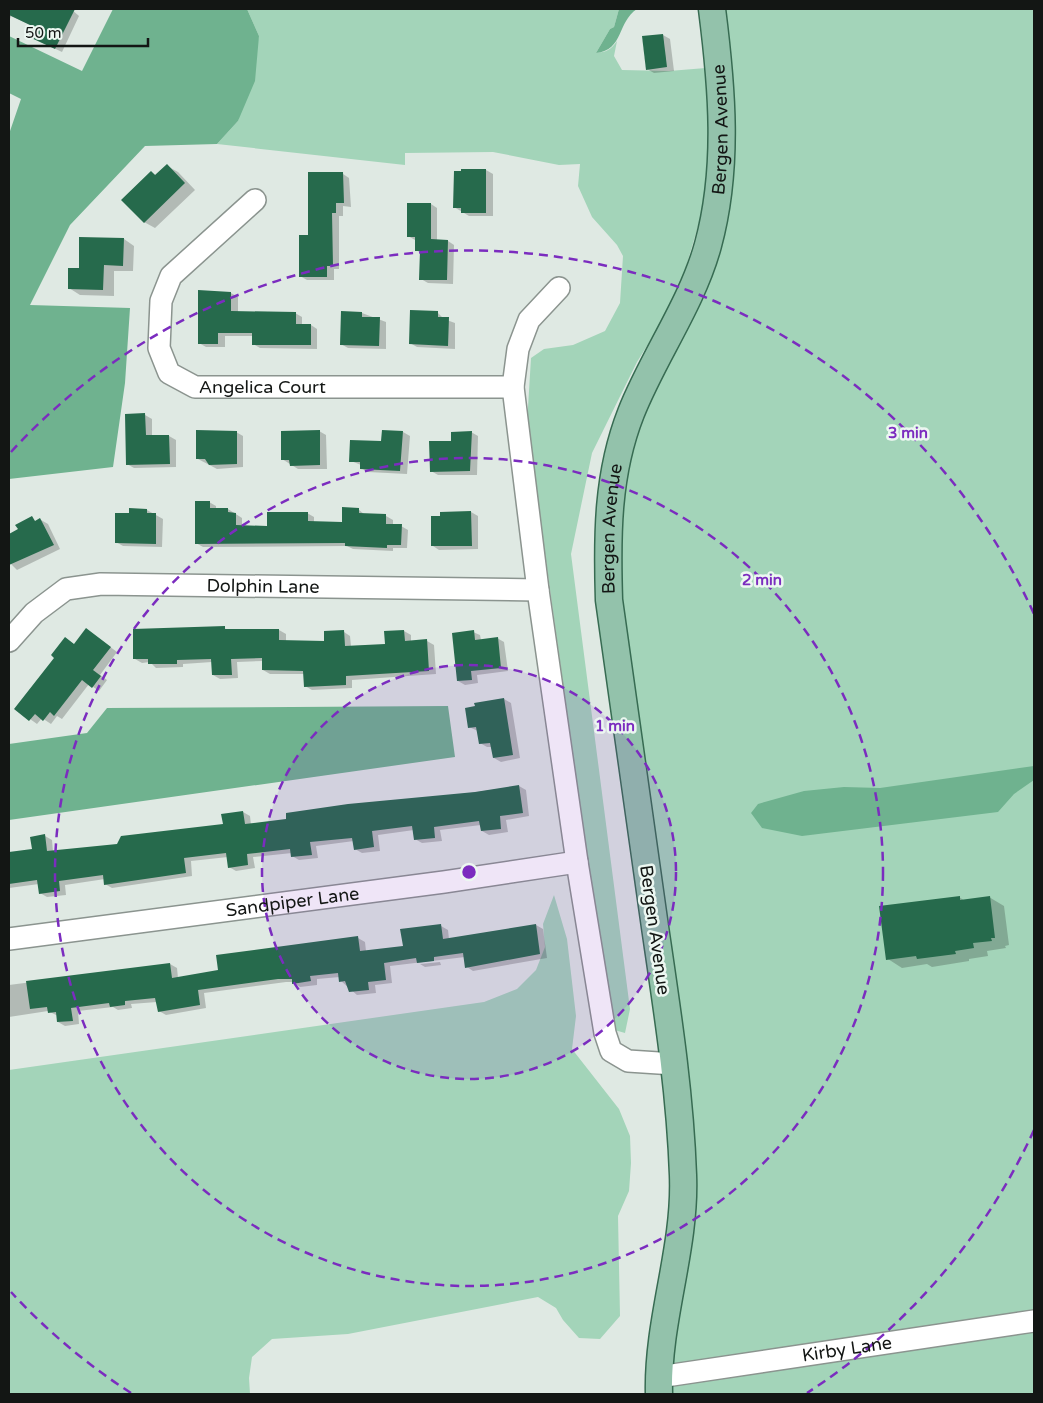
<svg xmlns="http://www.w3.org/2000/svg" width="1043" height="1403" viewBox="0 0 1043 1403" font-family="'Varela Round',sans-serif">
<style>
.green{fill:#a3d4b9}
.water{fill:#6fb28f}
.shadow{fill:#0003}
.building{fill:#266a4c}
.lines{fill:none;stroke-linecap:round;stroke-linejoin:round}
.minor-casing{stroke:#8b948f;stroke-width:24}
.major-casing{stroke:#376b52;stroke-width:29}
.minor{stroke:#fff;stroke-width:21}
.major{stroke:#93c2ab;stroke-width:26}
.ring{fill:none;stroke:#7b2cbf;stroke-width:2.5;stroke-dasharray:9 6}
.labels{text-anchor:middle;dominant-baseline:central;stroke-width:5;stroke-linejoin:round;paint-order:stroke}
.street-label{font-size:18px;fill:#131614;stroke:#ecf7f1}
.centre{fill:#7b2cbf;stroke:#ecf7f1;stroke-width:2.5}
.ring-label{font-size:15px;text-anchor:middle;font-weight:bold;fill:#7b2cbf;stroke:#ecf7f1;stroke-width:5;stroke-linejoin:round;paint-order:stroke}
</style>
<rect width="100%" height="100%" fill="#dfe9e3"/>
<g class="green">
<path d="M247,9h372l-5,18 -4,2 -14,24c10,-1 15,-3 21,-12l-3,15 8,14 47,1 49,-4 -6,-58h322v1385h-375l24,-218 -74,-576 2,-115 77,-190 24,-139 -11,60 -15,51 -15,40 -34,55 -45,91 -21,101 59,455 -5,24 -14,-4 -84,-605 4,-66 13,-9 29,-4 32,-14 15,-28 3,-47 -6,-11 -25,-28 -14,-31 2,-22 -21,1 -66,-13 -88,1v12l-188,-21 21,-23 21,-85z"/>
<path d="M554,895l13,44 9,77 -4,33 47,60 11,27 1,27 -2,28 -11,25 2,100 -20,23 -21,-1 -16,-18 -7,-12 -18,-11 -190,37 -76,5 -20,18 -3,21 1,16h-241v-324l475,-68 33,-13 19,-19 9,-23 -2,-23z"/>
</g>
<g class="water">
<path d="M113,9h134l12,27 -4,45 -17,40 -21,23 -72,2 -75,79 -40,80 100,3 -5,75 -12,84 -104,12v-345l12,-35 -12,-6v-57l73,35z"/>
<path d="M619,9h18c-20,13 -13,41 -41,44l14,-24 4,-2z"/>
<path d="M448,706l7,51 -446,63v-76l78,-11 20,-25z"/>
<path d="M1034,766v14l-20,14 -16,18 -196,24 -40,-8 -11,-15 7,-9 46,-13 40,-4 36,1z"/>
</g>
<g class="shadow">
<path d="M9,9h62l8,7 -17,36 -27,-13 -2,-13 -22,-10 -2,6z"/>
<path d="M663,35l7,4 4,32 -20,2 -7,-4z"/>
<path d="M167,166l11,6 17,18 -40,38 -11,-6 7,-50 6,4z"/>
<path d="M486,170l7,4v42h-24l-15,-9z"/>
<path d="M343,174l6,4 2,29 -8,-1v10h-4v53h-5v11h-27l-7,-4 9,-39z"/>
<path d="M431,204l6,4v33h11l6,4 -1,39 -25,-1 -7,-4v-26l-5,-3 -1,-10 -7,-4z"/>
<path d="M124,239l10,7 -1,25h-19v25l-34,-1 -11,-7 11,-19z"/>
<path d="M231,293l7,4v16h57l7,4v8h9l6,4v20l-57,-1 -7,-4v-8h-28v11h-19l-7,-4z"/>
<path d="M362,313l24,9v27l-38,-1 -7,-4z"/>
<path d="M438,313l6,6 11,4v26l-38,-2 -7,-4z"/>
<path d="M126,415h19l7,4v17h17l7,4v27l-42,1 -7,-4z"/>
<path d="M319,431l7,4 1,34h-29l-16,-10z"/>
<path d="M236,432l7,4v31l-26,2 -19,-10z"/>
<path d="M403,432l7,4 -3,38 -39,-2 -7,-4v-3l-10,-4z"/>
<path d="M471,432l7,4 -1,39h-39l-7,-4 21,-29z"/>
<path d="M209,502l7,4v3h12l14,9v9h26l39,-14 7,4v6h29l15,-14 7,6 21,1 7,4v5l8,1 7,4 -1,18h-14v3l-40,-2 -6,-3 -144,1 -7,-4z"/>
<path d="M147,510l16,9 -1,28 -39,-1 -7,-4 14,-28z"/>
<path d="M471,512l7,4v33l-39,1 -6,-4z"/>
<path d="M41,520l7,4 12,25 -43,21 -8,-8v-25z"/>
<path d="M224,628l4,2h51l7,4v8h39l19,-10 6,4 1,10 35,-1 18,-14 7,4v7l16,-1 7,4 2,29 -84,6v8l-40,2 -7,-4v-12h-35l-7,-4v-9l-26,1 1,16 -18,1 -7,-4 -1,-13 -29,2v3l-27,1 -6,-6 -8,1 -7,-4z"/>
<path d="M473,632l7,3 1,5 16,-2 7,4 4,29 -31,4 1,8 -13,2 -7,-4z"/>
<path d="M93,634l24,18 -17,23 7,5 -8,11 -10,-7 -27,35 -5,-3 -6,8 -9,-6 -5,6 -21,-15 59,-64z"/>
<path d="M504,699l7,4 9,55 -19,4 -7,-4 -2,-11h-5l-7,-4 -2,-12 -9,-4z"/>
<path d="M519,786l7,4 3,26 -23,4 2,12 -19,3 -7,-4 -1,-6 -41,5 2,11 -20,2 -7,-4 -1,-9 -36,5 2,16 -18,2 -7,-4 -1,-8 -38,5 2,12 -19,2 -7,-4v-3l-39,4 2,11 -19,3 -7,-4 -1,-10 -37,4 1,15 -80,12 -7,-4v-5l-40,6 1,10 -19,2 -7,-4 -1,-9 -30,4v-35l24,-3 12,-14 7,4 1,12 65,-7 106,-20 19,-13 7,4 1,9z"/>
<path d="M959,897l6,4 24,-4 15,9 5,39 -4,1 1,2 -19,3 1,5 -19,3v2l-37,6 -5,-3 -25,4 -14,-9z"/>
<path d="M536,925l7,4 4,29 -74,13 -6,-4 -2,-10 -75,9 2,17 -17,2 1,8 -19,2 -16,-14 -1,-4 -23,2v6l-17,2 -7,-5h-7l-82,11 2,15 -40,7 -7,-4 -2,-9 -26,2 1,4 -14,2 -5,-3 -35,4 1,13 -14,2 -7,-4v-6l-10,-5 -39,6v-32l161,-21 7,4 1,10 41,-6 139,-34 7,4 1,9 38,-3 37,-22 7,4 1,9z"/>
<path d="M440,962l1,3 -16,2 -5,-3z"/>
</g>
<g class="building">
<path d="M9,9h66l-20,40 -28,-13 5,-10 -23,-11z"/>
<path d="M663,34l4,33 -21,3 -4,-34z"/>
<path d="M167,164l18,19 -41,40 -23,-23 30,-29 4,4z"/>
<path d="M461,169h25v44h-25v-5h-8l1,-37h7z"/>
<path d="M308,172h35l1,31h-8v10h-4l1,53h-6v11h-28v-42h9z"/>
<path d="M407,203h24v36l17,1 -1,40h-28l1,-29h-5v-14h-8z"/>
<path d="M79,237l45,1 -1,28 -19,-1 -1,25 -35,-1v-21h11z"/>
<path d="M198,290l33,2v19l65,1v12h15v21h-59v-12h-34v11h-20z"/>
<path d="M410,310l28,1v6h11l-1,29 -39,-2z"/>
<path d="M341,311l21,1v5h18l-1,29 -39,-1z"/>
<path d="M145,413l1,22h23l1,29 -44,1 -1,-51z"/>
<path d="M196,430l41,1v33l-28,1 -4,-6h-9z"/>
<path d="M320,430v35l-30,1 -1,-6h-8v-29z"/>
<path d="M382,430l21,1 -3,40 -40,-2v-7h-11l1,-22 31,1z"/>
<path d="M472,431l-2,40 -40,1 -1,-31h22v-9z"/>
<path d="M195,501h15v7h18v4l8,1v12l31,1v-14h41v9l34,1v-15l17,1v5l27,1v10h16l-1,21h-14v3l-42,-2v-3l-150,1z"/>
<path d="M129,508l18,1v4h9v31l-41,-1v-30h14z"/>
<path d="M471,511l1,35h-41v-30h9v-4z"/>
<path d="M32,516l3,5 5,-3 14,27 -45,20v-31l9,-5 -3,-4z"/>
<path d="M225,626v3h54v11l45,1v-10l20,-1 1,16 40,-2 -1,-13 20,-1 1,11 22,-2 2,32 -83,5v9l-42,2 -1,-16 -41,-1v-12l-31,1 1,16h-20l-1,-16 -34,1v4h-29v-5h-15v-30z"/>
<path d="M86,628l25,19 -18,23 8,6 -9,12 -10,-8 -28,36 -4,-4 -7,9 -8,-7 -6,7 -15,-12 40,-51 -3,-3 14,-18 9,7z"/>
<path d="M474,630l1,10 23,-3 3,31 -30,3 1,9 -15,1 -5,-48z"/>
<path d="M504,698l9,57 -20,3 -3,-15 -11,1 -3,-17 -8,1 -3,-20 10,-2 -1,-3z"/>
<path d="M519,785l4,28 -23,3 1,13 -20,2 -2,-10 -45,6 1,11 -21,2 -2,-14 -40,5 2,16 -20,3 -2,-12 -42,4 2,13 -21,2 -1,-8 -43,5 1,11 -20,3 -2,-15 -42,5 2,15 -82,12 -1,-10 -44,6 1,10 -21,3 -2,-14 -28,4v-32l23,-3 -2,-12 15,-3 2,17 70,-7 4,-8 102,-12 -2,-10 22,-3 2,13 41,-5v-6l62,-9 127,-12z"/>
<path d="M960,896v4l30,-4 5,42h-4l1,3 -19,2 1,5 -19,3 1,3 -39,5 -1,-3 -30,4 -7,-54z"/>
<path d="M441,924l2,15 93,-15 4,30 -75,14 -2,-15 -29,4v4l-17,2 -1,-5 -32,5 2,17 -18,2 1,8 -20,2 -4,-11 -6,1 -1,-9 -28,3 1,5 -19,3v-5h-14l-80,11 2,15 -42,7 -3,-14 -30,3v4l-15,2 -1,-4 -38,5 2,13 -16,1 -1,-10 -8,1 -1,-6 -17,2 -4,-28 144,-18 2,15 46,-8 -2,-15 142,-19 2,15 43,-5 -3,-17z"/>
</g>
<g class="lines">
<defs>
<g id="minor">
<path id="s1" d="M255,200l-84,76 -10,25 -2,47 10,25 26,14h318"/>
<path d="M559,288l-30,32 -11,29 -5,38 25,203 39,272 28,171 6,18 17,10 46,3"/>
<path id="s2" d="M9,641l25,-28 32,-24 35,-5 437,6"/>
<path id="s3" d="M9,939l435,-57 133,-20"/>
<path id="s4" d="M659,1377l375,-56"/>
</g>
<g id="major">
<path id="s5" d="M659,1394c-2,-74 27,-145 24,-219 -3,-84 -16,-166 -28,-248 -16,-109 -31,-218 -46,-327 -2,-64 -2,-126 22,-187 22,-56 61,-109 77,-168 21,-77 14,-158 4,-236"/>
</g>
</defs>
<use href="#minor" class="minor-casing"/>
<use href="#major" class="major-casing"/>
<use href="#minor" class="minor"/>
<use href="#major" class="major"/>
</g>
<circle cx="469" cy="872" r="207" fill="#7b2cbf" fill-opacity=".12"/>
<g class="ring">
<circle cx="469" cy="872" r="207"/>
<circle cx="469" cy="872" r="414"/>
<path d="M1034 1130A621 621 0 0 1 807 1393M131 1393A621 621 0 0 1 11 1292M11 452A621 621 0 0 1 1034 614"/>
</g>
<g class="labels">
<g class="street-label">
<text stroke="none"><textPath href="#s5" startOffset="1292">Bergen Avenue</textPath></text>
<text stroke="none"><textPath href="#s1" startOffset="311">Angelica Court</textPath></text>
<text stroke="none"><textPath href="#s5" startOffset="872">Bergen Avenue</textPath></text>
<text stroke="none"><textPath href="#s2" startOffset="275">Dolphin Lane</textPath></text>
<text stroke="none"><textPath href="#s3" startOffset="286">Sandpiper Lane</textPath></text>
<text transform="translate(655 930) rotate(82)">Bergen Avenue</text>
<text stroke="none"><textPath href="#s4" startOffset="190">Kirby Lane</textPath></text>
</g>
</g>
<circle cx="469" cy="872" r="8" class="centre"/>
<g class="ring-label">
<text x="908" y="438">3 min</text>
<text x="762" y="585">2 min</text>
<text x="615" y="731">1 min</text>
</g>
<rect width="1043" height="1403" fill="none" stroke="#131614" stroke-width="20"/>
<path d="M18 38v8h130v-8" fill="none" stroke="#131614" stroke-width="2.5"/>
<text x="25" y="38" font-size="15" fill="#131614" stroke="#ecf7f1" stroke-width="4" paint-order="stroke">50 m</text>
</svg>
